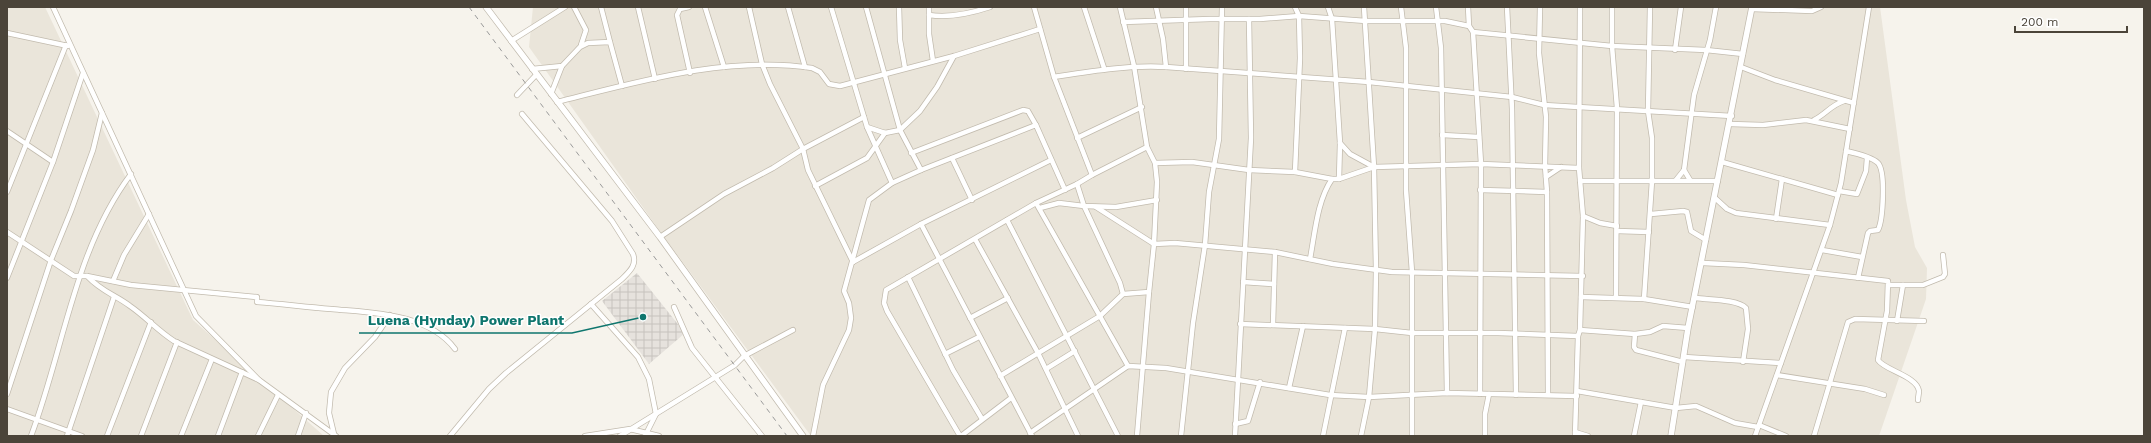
<svg xmlns="http://www.w3.org/2000/svg" width="2151" height="443" viewBox="0 0 2151 443" font-family="'Work Sans',sans-serif">
<style>
.residential{fill:#eae5da}
.industrial{fill:url(#industrial-grid)}
.lines{fill:none;stroke-linecap:round;stroke-linejoin:round}
.minor-casing{stroke:#c2bbae;stroke-width:6}
.tertiary-casing{stroke:#c2bbae;stroke-width:7}
.minor{stroke:#fff;stroke-width:4.5}
.tertiary{stroke:#fff;stroke-width:5.5}
.rail{stroke:#9a9a9a;stroke-width:1;stroke-dasharray:5 5;stroke-linecap:butt}
.leader{fill:none;stroke:#0f766e;stroke-width:1.5}
.callout-dot{fill:#0f766e;stroke:#fff;stroke-width:1.5}
.callout-label{font-size:14px;text-anchor:middle;font-weight:bold;fill:#0f766e;stroke:#fff;stroke-width:3;stroke-linejoin:round;paint-order:stroke}
</style>
<defs>
<pattern id="industrial-grid" width="8" height="8" patternUnits="userSpaceOnUse"><rect width="8" height="8" fill="#e6e2dd"/><path d="M0 4h8M4 0v8" fill="none" stroke="#c7c3be"/></pattern>
</defs>
<rect width="100%" height="100%" fill="#f6f3ec"/>
<g class="residential">
<path d="M7,7h38l148,313 131,116h-317z"/>
<path d="M533,7h1347l26,193 9,47 12,21 -1,31 -47,137h-1068l-152,-206 -130,-183z"/>
</g>
<path class="industrial" d="M637,273l48,60 -36,31 -47,-63z"/>
<g class="lines">
<defs>
<g id="minor">
<path d="M53,7l143,309 63,64"/>
<path d="M574,7l12,23 -5,15"/>
<path d="M601,7l9,35"/>
<path d="M638,7l17,72"/>
<path d="M689,7l-9,2 -3,6 13,58"/>
<path d="M705,7l19,60"/>
<path d="M749,7l13,57 8,20 33,65 5,21 45,92"/>
<path d="M788,7l17,60"/>
<path d="M831,7l36,120 25,56"/>
<path d="M866,7l34,123 21,40"/>
<path d="M899,7l1,33 5,28"/>
<path d="M929,7v27l4,27"/>
<path d="M1034,7l20,70 38,98"/>
<path d="M1084,7l20,61"/>
<path d="M1120,7l14,59 13,81 8,16 2,19 -3,62 -5,48 -12,144"/>
<path d="M1156,7l7,32 3,28"/>
<path d="M1295,7l4,9 1,42 -5,114"/>
<path d="M1328,7l4,12 8,124 -1,36"/>
<path d="M1401,7l5,41v142l6,82v164"/>
<path d="M1436,7l5,41 6,345"/>
<path d="M1468,7l1,19 4,6 8,132 -1,230"/>
<path d="M1507,7l5,102 4,286"/>
<path d="M1540,7l-1,46 7,64 -1,49 2,26 1,202"/>
<path d="M1612,7v39l5,62 -1,189"/>
<path d="M1752,9l60,2 9,-4"/>
<path d="M929,15c21,3 40,-1 61,-8"/>
<path d="M1123,22l87,-3h50l39,-3 67,5h79l24,5"/>
<path d="M1473,32l139,14 94,4 37,4"/>
<path d="M7,33l61,13"/>
<path d="M511,41l54,-34"/>
<path d="M1675,50l6,-43"/>
<path d="M1741,67l34,13 79,23"/>
<path d="M532,69l30,-3 18,-19 8,-4 22,-1 12,44"/>
<path d="M1186,69v-62"/>
<path d="M1054,77c38,-6 73,-12 112,-10l203,15 143,15 32,8 188,11"/>
<path d="M551,94l11,-28"/>
<path d="M517,95l19,-20"/>
<path d="M557,102c80,-20 171,-47 255,-34l8,4 9,12 11,2 114,-30 86,-27"/>
<path d="M1814,120c12,-6 17,-15 30,-19"/>
<path d="M1730,124l33,1 43,-5 44,9"/>
<path d="M867,127l18,6 15,-3 20,-19 17,-24 17,-31"/>
<path d="M7,131l46,31"/>
<path d="M1442,135l37,2"/>
<path d="M1077,138l65,-31"/>
<path d="M1340,143l10,11 24,13 107,-3 98,4"/>
<path d="M1846,151c9,2 26,6 32,12 8,9 5,57 0,67l-8,1 -2,2 -10,45"/>
<path d="M911,153l112,-43 5,1 8,14"/>
<path d="M952,158l20,42"/>
<path d="M1722,162l116,33"/>
<path d="M1155,163l37,-1 57,8 46,2 37,7"/>
<path d="M1684,170l6,10"/>
<path d="M1546,177l15,-10"/>
<path d="M1676,180l8,-10 10,-75 16,-55 6,-33"/>
<path d="M1580,181h138"/>
<path d="M815,186l52,-28 18,-25"/>
<path d="M1480,190l67,2"/>
<path d="M1839,191l18,3 9,-23 1,-13"/>
<path d="M7,192l59,-147"/>
<path d="M1715,198l12,11 9,4 94,12"/>
<path d="M1036,203l92,163"/>
<path d="M1096,207l58,37 21,-1 100,9 58,12 59,8 191,4"/>
<path d="M1040,208l19,-5 25,3 32,1 41,-7"/>
<path d="M1651,214l32,-3 4,1 4,19 15,9"/>
<path d="M1583,216l17,7 17,3"/>
<path d="M1776,219l6,-40"/>
<path d="M1007,220l111,216"/>
<path d="M921,224l111,212"/>
<path d="M1617,231l32,1"/>
<path d="M7,232l67,44h13c15,16 27,18 43,30 16,11 28,25 44,35l85,39 77,56"/>
<path d="M660,237l64,-43 49,-26 30,-19 61,-32"/>
<path d="M975,239l63,114 40,83"/>
<path d="M1822,250l40,7"/>
<path d="M1310,259c5,-26 7,-58 22,-80h7l35,-12"/>
<path d="M853,262l68,-38 130,-64"/>
<path d="M1703,263l41,2 144,16 -1,30 -9,49c6,10 39,16 41,31 0,2 -1,6 -1,9"/>
<path d="M87,276l44,9 126,12v5c25,2 49,5 74,7 41,4 97,4 124,40"/>
<path d="M908,277l45,93 29,49"/>
<path d="M7,278l46,-116 30,-89"/>
<path d="M113,281l11,-26 25,-41"/>
<path d="M1243,282l31,2"/>
<path d="M1889,285h34l20,-8 2,-3 -2,-19"/>
<path d="M1123,294l26,-2"/>
<path d="M1581,297l63,2 49,8"/>
<path d="M1696,298c12,2 41,1 50,10l2,21 -5,33"/>
<path d="M1644,299l8,-118v-43l-4,-27 2,-104"/>
<path d="M591,304l47,53 11,22 7,35 -11,22"/>
<path d="M674,307l18,41 70,88"/>
<path d="M970,318l38,-20"/>
<path d="M1897,321l6,-36"/>
<path d="M1240,324l135,5 37,4h86l80,3"/>
<path d="M1273,325l2,-73"/>
<path d="M1580,330l55,4 15,-2 13,-6 25,2"/>
<path d="M1635,334l-1,13 2,3 47,12"/>
<path d="M945,354l34,-17"/>
<path d="M1684,357l97,6"/>
<path d="M1046,369l29,-18"/>
<path d="M1777,375l88,14 19,6"/>
<path d="M1000,376l100,-60 23,-22 -3,-11 -36,-77 -7,-22"/>
<path d="M1289,388l14,-62"/>
<path d="M1577,391l99,17 20,-2 39,17 23,4"/>
<path d="M7,394l44,-134 20,-49 22,-61 9,-37"/>
<path d="M7,409l75,27"/>
<path d="M1235,424l13,-3 12,-39"/>
<path d="M1759,425l27,11"/>
<path d="M1575,432l13,4"/>
<path d="M1030,433l98,-67 38,2 164,27 39,2 78,-4 130,3"/>
<path d="M334,434l-5,-21 2,-21 14,-24 30,-31 15,-22"/>
<path d="M31,436c33,-87 43,-186 100,-262"/>
<path d="M67,436l47,-139"/>
<path d="M107,436l44,-114"/>
<path d="M141,436l36,-94"/>
<path d="M181,436l31,-77"/>
<path d="M218,436l24,-64"/>
<path d="M258,436l20,-41"/>
<path d="M298,436l8,-23"/>
<path d="M450,436l39,-47 17,-16 116,-94c8,-8 15,-14 11,-25l-21,-33 -90,-107"/>
<path d="M585,436l45,-7 29,7"/>
<path d="M620,436l115,-71 9,-9 49,-26"/>
<path d="M813,436l10,-51 26,-55 2,-12 -2,-15 -5,-12 25,-91 23,-17 29,-13 115,-45 29,65"/>
<path d="M960,436l-73,-125 -3,-8 2,-13 150,-87 41,-19 15,-9 55,-28"/>
<path d="M961,436l50,-38"/>
<path d="M1181,436l12,-113 12,-78 4,-53 10,-53 3,-132"/>
<path d="M1235,436l16,-298 -2,-119"/>
<path d="M1323,436l22,-108"/>
<path d="M1361,436l8,-39 6,-68 1,-59 -2,-103 -10,-160"/>
<path d="M1485,436v-22l4,-20"/>
<path d="M1575,436l3,-100 2,-6 3,-114 -4,-48 1,-161"/>
<path d="M1634,436l7,-34"/>
<path d="M1755,436l75,-211 11,-42 28,-176"/>
<path d="M1814,436l34,-114 7,-3 69,2"/>
</g>
<g id="tertiary">
<path d="M486,7l174,230 143,199"/>
<path d="M1671,436l17,-108 64,-321"/>
</g>
</defs>
<use href="#minor" class="minor-casing"/>
<use href="#tertiary" class="tertiary-casing"/>
<use href="#minor" class="minor"/>
<use href="#tertiary" class="tertiary"/>
<path class="rail" d="M469,7l318,429"/>
</g>
<path class="leader" d="M643 317L572 333H359"/>
<circle class="callout-dot" cx="643" cy="317" r="4"/>
<g class="callout-label">
<text x="466" y="325">Luena (Hynday) Power Plant</text>
</g>
<rect width="2151" height="443" fill="none" stroke="#4b4439" stroke-width="16"/>
<path d="M2015 26v6h112v-6" fill="none" stroke="#4b4439" stroke-width="2"/>
<text x="2021" y="26" font-size="12" fill="#4b4439" stroke="#ffffff" stroke-width="3" paint-order="stroke">200 m</text>
</svg>
